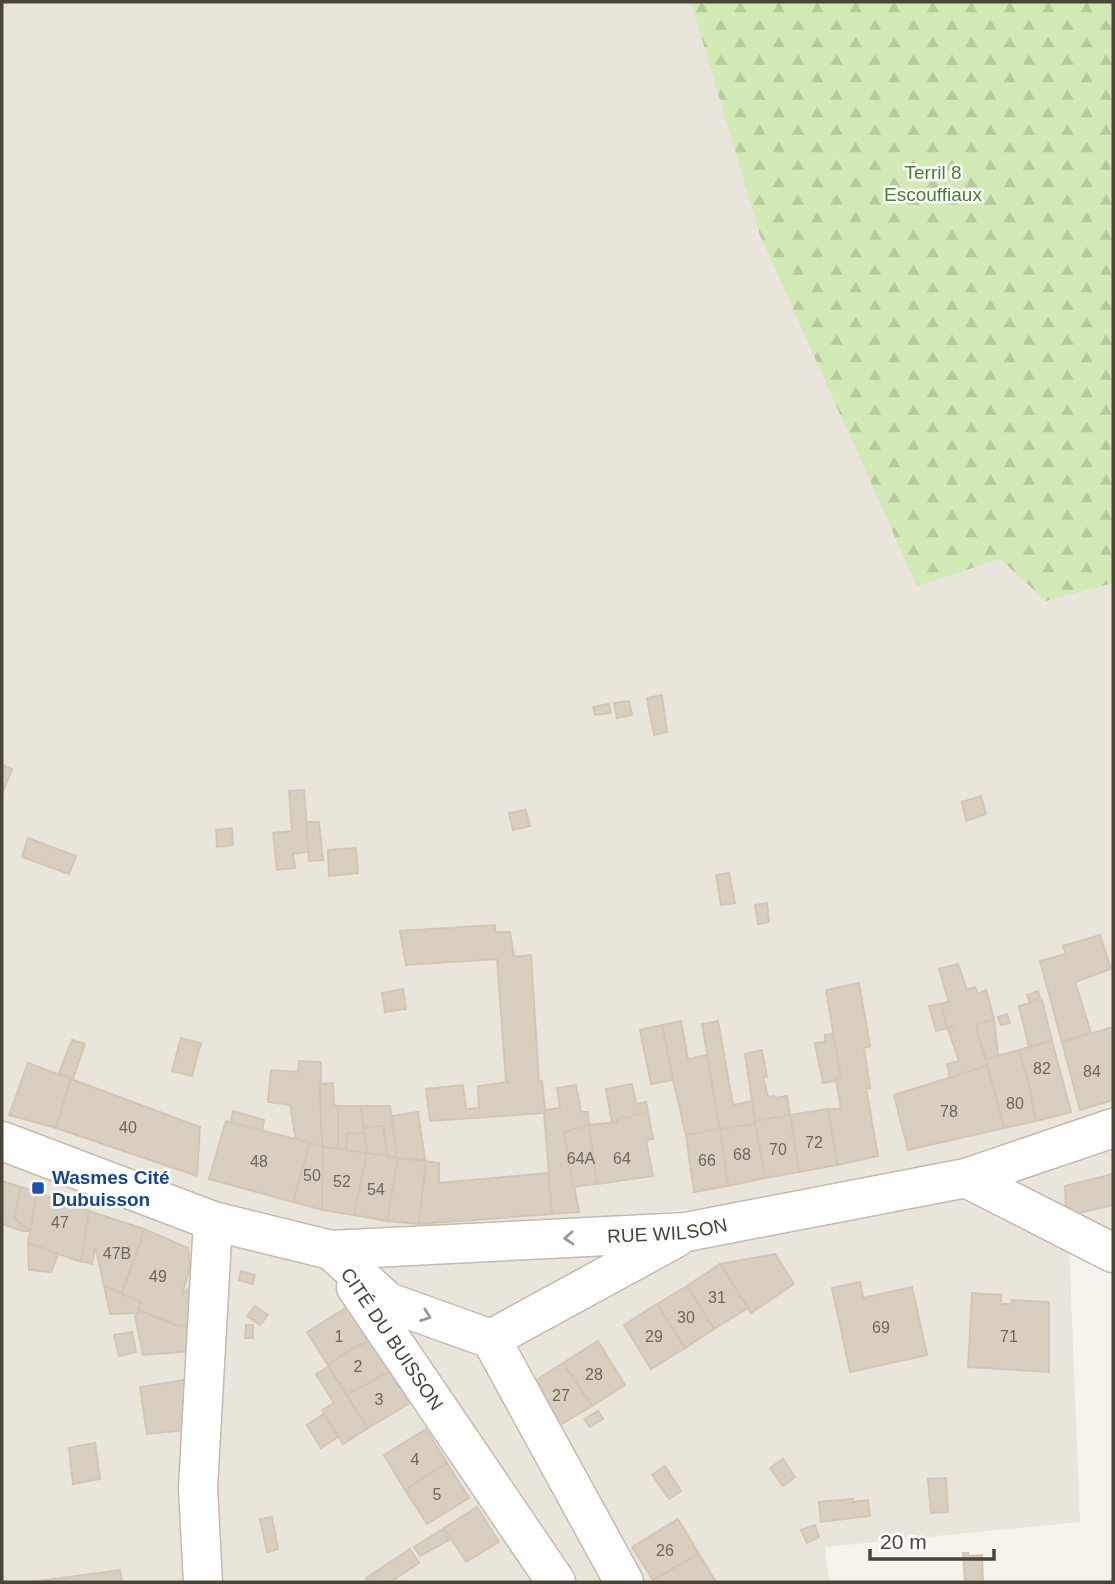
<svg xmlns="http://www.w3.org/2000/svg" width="1115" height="1584" viewBox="0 0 1115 1584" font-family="Arial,sans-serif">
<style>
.residential{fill:#eae5da;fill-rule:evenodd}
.forest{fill:url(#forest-firs)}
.building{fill:#d8cfc1;stroke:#d3c7b4;stroke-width:2}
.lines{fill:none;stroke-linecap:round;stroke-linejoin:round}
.minor-casing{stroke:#c2bbae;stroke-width:41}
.minor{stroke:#fff;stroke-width:38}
.oneway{stroke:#9c9892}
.transit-dot{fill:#1a4fb4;stroke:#fff;stroke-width:2.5}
.labels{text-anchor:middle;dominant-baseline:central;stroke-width:5;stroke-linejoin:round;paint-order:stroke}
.number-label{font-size:16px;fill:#6e675b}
.park-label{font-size:19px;fill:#4a7f2a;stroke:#fff}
.transit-label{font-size:19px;font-weight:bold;fill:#164399;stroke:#fff;text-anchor:start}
.street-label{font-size:19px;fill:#4b4439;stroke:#fff}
</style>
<defs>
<pattern id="forest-firs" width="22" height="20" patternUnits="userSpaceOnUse" patternTransform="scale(1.75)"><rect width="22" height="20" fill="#d2eab5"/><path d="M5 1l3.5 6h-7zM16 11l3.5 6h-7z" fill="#b6ca9c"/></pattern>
</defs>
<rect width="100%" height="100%" fill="#f6f3ec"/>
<path class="residential" d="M2,2h1111v1268l-44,-27 11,279 -255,25 4,35h-827zM966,1178l-280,54 -266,8z"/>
<path class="forest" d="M691,2h422v581l-67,18 -46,-42 -83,27 -157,-351z"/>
<g class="building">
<path d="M662,695l5,37 -13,3 -7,-37z"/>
<path d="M629,701l3,14 -15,3 -3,-15z"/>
<path d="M609,704l2,9 -16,2 -2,-8z"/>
<path d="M2,765l10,4 -10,25z"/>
<path d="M304,790l5,62 -16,2 2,14 -18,2 -4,-37 19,-2 -3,-40z"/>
<path d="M981,796l5,18 -20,7 -4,-19z"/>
<path d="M526,810l4,16 -17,4 -4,-17z"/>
<path d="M306,822h13l4,38 -14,1z"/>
<path d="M232,828l1,17 -16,2 -1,-17z"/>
<path d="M28,838l48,18 -7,18 -47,-17z"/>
<path d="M356,848l2,25 -29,3 -1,-26z"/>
<path d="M729,873l6,30 -14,2 -5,-30z"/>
<path d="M767,903l2,19 -11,2 -3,-19z"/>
<path d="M495,925v7h15l4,25 17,-2 8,126h3l3,29 -1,3 -114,8 -4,-32 37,-4 3,24 13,-1 -1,-22 30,-4 -2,-1 -9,-122 -91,6 -6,-34z"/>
<path d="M1100,935l11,34 -36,13 16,51 -29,9 -22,-81 26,-7 -3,-8z"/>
<path d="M958,964l9,26 8,-3 3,7 8,-4 8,29 -17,5v8l10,34 -37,12 -3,-14 12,-3 -11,-32 7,-3 -8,2 -6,-24 8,-2 -10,-33z"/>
<path d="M859,983l11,63 -6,2 6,40h-4l12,68 -41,9 -9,-56h13l-5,-31h5l-15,-88z"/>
<path d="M403,989l3,20 -21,3 -3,-19z"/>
<path d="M1038,991l2,7 -10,4 -3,-7z"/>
<path d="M1042,1000l10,41 -23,6 -10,-41z"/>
<path d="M949,1002l-8,2 6,24 -11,3 -7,-25z"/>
<path d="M1007,1014l3,9 -9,2 -3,-8z"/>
<path d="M994,1019l4,37 -12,3 -9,-27v-8z"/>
<path d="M681,1021l7,38 19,-4 13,74 -34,6 -13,-55 -11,-55z"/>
<path d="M718,1021l15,84 19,-4 3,23 -35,5 -18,-105z"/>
<path d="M662,1025l11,55 -22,4 -11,-54z"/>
<path d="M1113,1027v73l-33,10 -18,-68z"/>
<path d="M833,1034l8,44h-5v3l-13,2 -8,-40 10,-1v-7z"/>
<path d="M181,1038l20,5 -9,33 -20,-5z"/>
<path d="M72,1040l13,4 -12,34 -14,-5z"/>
<path d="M1052,1041l19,71 -35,9 -7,-35 -10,-36z"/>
<path d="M762,1050l5,27 -4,-1 5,21 6,-1 1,2 12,-2 3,19 -35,6 -10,-67z"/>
<path d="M1019,1050l10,36 7,35 -32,7 -18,-69z"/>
<path d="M299,1061l22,1v67l2,18 -27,-7 -6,-35 -22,-3 3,-32 27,2z"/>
<path d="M28,1063l43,16 -15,49 -47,-13z"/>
<path d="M987,1066l17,62 -96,22 -14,-55z"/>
<path d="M71,1079l129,48 -3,49 -141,-48z"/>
<path d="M333,1083l1,22 4,1v43l-15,-2 -2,-18 -1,-45z"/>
<path d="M632,1084l4,20 10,-2 2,11 -31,6v3l-5,1 -6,-34z"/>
<path d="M576,1085l5,27h7l1,13 -25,7 15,80 -27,2 -8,-101 1,-3 15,-2 -3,-20z"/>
<path d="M338,1106h23l3,27h-17l-1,18 -8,-2z"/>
<path d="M361,1106h29l7,52 -10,-2 -4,-30 -19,2z"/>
<path d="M828,1109l9,56 -38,7 -9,-57z"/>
<path d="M233,1111l31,9 -2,11 -31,-9z"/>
<path d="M418,1112l7,48 -28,-2 -5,-42z"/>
<path d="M648,1113l5,26 -7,1 7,36 -56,8 -8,-59 28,-3v-3z"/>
<path d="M790,1115l9,57 -34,6 -10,-57z"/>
<path d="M226,1121l84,22 -17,59 -84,-23z"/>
<path d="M755,1124l10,54 -37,8 -8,-57z"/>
<path d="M589,1125l8,59 -24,3 -9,-55z"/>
<path d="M383,1126l4,30 -20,-3 -3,-25z"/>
<path d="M720,1129l8,57 -34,6 -8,-57z"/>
<path d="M347,1133h17l3,20 -21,-2z"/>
<path d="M310,1143l13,4 -1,63 -29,-8z"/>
<path d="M323,1147l44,6 -13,62 -32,-5z"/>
<path d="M367,1153l31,5 -11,63 -33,-6z"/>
<path d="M398,1158l28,3 -7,63 -32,-3z"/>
<path d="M426,1161l13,2v20l109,-10 4,41 -133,10z"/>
<path d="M1113,1174v31l-47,11 -1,-30z"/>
<path d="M2,1181l19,6 -7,31 17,13h-9l-20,-7z"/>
<path d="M21,1187l16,5 -6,39 -17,-13z"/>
<path d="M37,1192l52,19 -8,51 -53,-19z"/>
<path d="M89,1211l55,18 -8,27 -15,38 -17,-8 -8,-37h-1l-3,15 -11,-3z"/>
<path d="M144,1229l44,19 2,20 -8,26 10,-8 3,38 -19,1 -38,-15 3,-8 -20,-8 15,-38z"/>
<path d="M28,1243l30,11 -7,18 -22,-2z"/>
<path d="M775,1254l19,30 -43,29 -31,-49z"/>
<path d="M720,1264l28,44 -34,21 -27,-43z"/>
<path d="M241,1271l14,4 -2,9 -14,-4z"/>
<path d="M860,1282l3,16 49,-11 15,68 -77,17 -18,-84z"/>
<path d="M104,1286l37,16 -3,8 3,1 -3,2 -28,1z"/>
<path d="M687,1286l27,43 -29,19 -28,-44z"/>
<path d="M972,1293l29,2v9h10l1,-4 37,2v70l-81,-5z"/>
<path d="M657,1304l28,44 -34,21 -27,-44z"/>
<path d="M255,1306l13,9 -8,10 -13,-9z"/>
<path d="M349,1306l21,34 -20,10 -22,15 -21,-33z"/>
<path d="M141,1311l35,14 19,-1v27l-52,4 -8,-39z"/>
<path d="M246,1325h7v13h-8z"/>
<path d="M132,1332l4,20 -17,4 -5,-21z"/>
<path d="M370,1340l20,31 -43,24 -19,-30 22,-15z"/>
<path d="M598,1341l27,44 -33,21 -29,-43z"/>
<path d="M563,1363l29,43 -35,21 -27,-43z"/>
<path d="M328,1367l40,61 -25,16 -21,-34 12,-7 -18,-29z"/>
<path d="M390,1371l20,32 -42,25 -21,-33z"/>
<path d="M191,1379l5,50 -49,5 -7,-47z"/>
<path d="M598,1411l5,8 -13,8 -6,-8z"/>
<path d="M324,1414l14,23 -17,11 -14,-23z"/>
<path d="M426,1429l21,34 -42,27 -21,-35z"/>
<path d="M95,1443l5,36 -27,5 -4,-36z"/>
<path d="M783,1459l12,18 -12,9 -13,-18z"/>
<path d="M447,1463l22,35 -42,26 -22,-34z"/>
<path d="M665,1466l16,25 -12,8 -17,-24z"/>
<path d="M946,1478l2,34 -17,1 -3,-34z"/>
<path d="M853,1499l-1,3 16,-2 2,16 -49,6 -2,-20z"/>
<path d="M477,1507l22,35 -33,20 -22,-34z"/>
<path d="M272,1517l6,32 -11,3 -7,-33z"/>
<path d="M678,1519l21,35 -46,26 -21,-33z"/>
<path d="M815,1525l4,12 -12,6 -6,-13z"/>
<path d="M443,1529l6,11 -29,16 -6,-9z"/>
<path d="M410,1549l9,14 -29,19h-21l-3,-4z"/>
<path d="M963,1553h5l1,3 13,-1 1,27h-18z"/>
<path d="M699,1554l17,28h-62l-1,-2z"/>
<path d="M120,1570l2,12h-91z"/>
</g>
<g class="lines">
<defs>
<g id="minor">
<path id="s1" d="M2,1141l211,80 118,29 355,-18 280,-54 147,-50"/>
<path d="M966,1178l147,75"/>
<path d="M331,1250l57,52 103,37 133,243"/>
<path d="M356,1287l200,295"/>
<path d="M491,1339l185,-101"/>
<path d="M203,1582l-5,-94 15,-267"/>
</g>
</defs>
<use href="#minor" class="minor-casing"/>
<use href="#minor" class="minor"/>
</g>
<defs><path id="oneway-chevron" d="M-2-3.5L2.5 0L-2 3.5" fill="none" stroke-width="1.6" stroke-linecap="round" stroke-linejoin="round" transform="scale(1.75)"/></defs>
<g class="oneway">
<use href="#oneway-chevron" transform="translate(569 1238) rotate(177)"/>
<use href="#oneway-chevron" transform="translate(426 1316) rotate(20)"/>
</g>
<rect class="transit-dot" x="31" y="1181" width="14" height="14" rx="3.5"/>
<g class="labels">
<g class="number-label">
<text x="1042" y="1068">82</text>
<text x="1092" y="1071">84</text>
<text x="1015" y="1103">80</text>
<text x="949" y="1111">78</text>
<text x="128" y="1127">40</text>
<text x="814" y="1142">72</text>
<text x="778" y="1149">70</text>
<text x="742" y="1154">68</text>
<text x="581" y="1158">64A</text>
<text x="622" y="1158">64</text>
<text x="707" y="1160">66</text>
<text x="259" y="1161">48</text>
<text x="312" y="1175">50</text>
<text x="342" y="1181">52</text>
<text x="376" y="1189">54</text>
<text x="60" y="1222">47</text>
<text x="117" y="1253">47B</text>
<text x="158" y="1276">49</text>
<text x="717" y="1297">31</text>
<text x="686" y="1317">30</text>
<text x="881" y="1327">69</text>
<text x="339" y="1336">1</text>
<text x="654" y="1336">29</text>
<text x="1009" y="1336">71</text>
<text x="358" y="1366">2</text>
<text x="594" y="1374">28</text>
<text x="561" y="1395">27</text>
<text x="379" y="1399">3</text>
<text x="415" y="1459">4</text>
<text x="437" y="1494">5</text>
<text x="665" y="1550">26</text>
</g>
<g class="park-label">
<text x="933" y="172">Terril 8<tspan x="933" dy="22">Escouffiaux</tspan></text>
</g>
<g class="transit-label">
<text x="52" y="1177">Wasmes Cité<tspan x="52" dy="22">Dubuisson</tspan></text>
</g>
<g class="street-label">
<text stroke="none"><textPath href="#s1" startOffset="684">RUE WILSON</textPath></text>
<text transform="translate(392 1339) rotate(56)">CITÉ DU BUISSON</text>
</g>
</g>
<rect width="1115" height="1584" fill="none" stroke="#4b4439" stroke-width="7"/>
<path d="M870 1549v10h124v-10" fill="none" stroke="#4b4439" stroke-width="3.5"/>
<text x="880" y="1549" font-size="21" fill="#4b4439" stroke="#ffffff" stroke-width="5" paint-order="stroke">20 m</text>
</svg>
